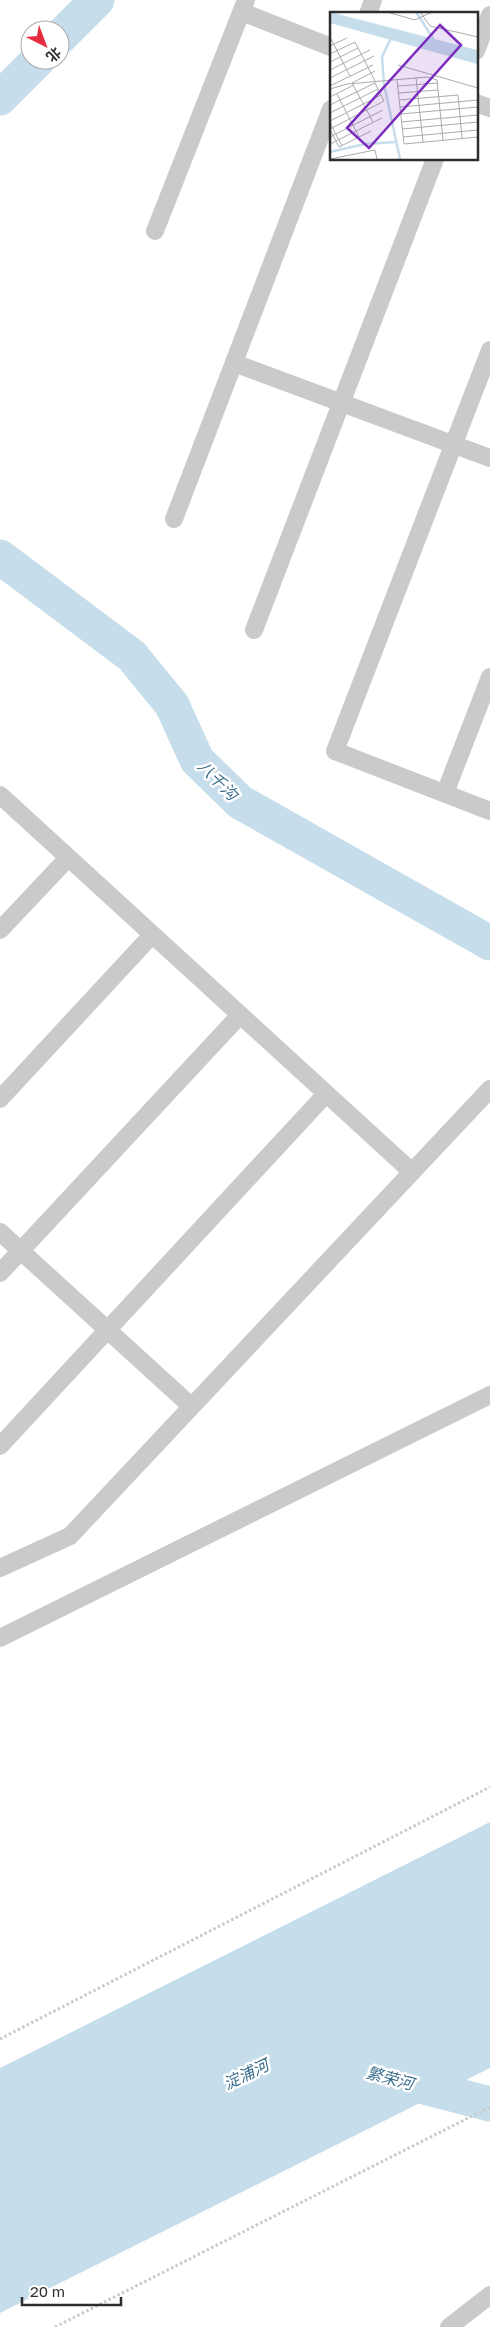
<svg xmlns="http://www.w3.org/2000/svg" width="490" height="2327" viewBox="0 0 490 2327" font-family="'Golos Text','Noto Sans SC',sans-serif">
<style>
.water{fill:#c6ddeb}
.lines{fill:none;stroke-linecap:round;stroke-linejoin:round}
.canal{stroke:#c6ddeb;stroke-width:35}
.path{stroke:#cacaca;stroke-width:3;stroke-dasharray:2.5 2.5;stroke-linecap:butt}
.lane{stroke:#cacaca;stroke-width:18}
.labels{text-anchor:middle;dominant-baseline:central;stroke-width:5;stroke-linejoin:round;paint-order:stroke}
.water-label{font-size:16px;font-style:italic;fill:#3b708f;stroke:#fff}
.inset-river{fill:none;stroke:#c6ddeb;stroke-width:2.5}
.inset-road{fill:none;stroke:#ababab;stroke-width:1}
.view{fill:#7b2cbf;fill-opacity:0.15;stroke:#7b2cbf;stroke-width:2.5}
.inset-edge{fill:none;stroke:#2d2d2d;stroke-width:2.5}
</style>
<rect width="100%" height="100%" fill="#fff"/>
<path class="water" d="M490,1822v246l-490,245v-245z"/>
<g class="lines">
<g class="canal">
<path d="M60,37l37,-37"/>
<path d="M0,98l38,-38"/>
<path d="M0,557l132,99 40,49 25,55 43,42 250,141"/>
<path d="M397,2080l93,24"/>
</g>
<g class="path">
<path d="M0,2039l490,-252"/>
<path d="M55,2327l435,-220"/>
</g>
<g class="lane">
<path d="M242,12l89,35"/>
<path d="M368,14l5,-14"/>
<path d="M476,51l14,-36"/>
<path d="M476,103l14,5"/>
<path d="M155,231l91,-231"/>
<path d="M490,350l-155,401 155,60"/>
<path d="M234,363l256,95"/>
<path d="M174,519l157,-410"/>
<path d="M254,630l181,-471"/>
<path d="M445,793l45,-116"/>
<path d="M0,795l412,377"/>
<path d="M0,930l68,-72"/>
<path d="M0,1099l152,-164"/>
<path d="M0,1232l191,174"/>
<path d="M0,1273l240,-258"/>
<path d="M0,1446l326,-352"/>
<path d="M0,1568l70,-32 420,-447"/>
<path d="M0,1638l490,-243"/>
<path d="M449,2327l41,-32"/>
</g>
</g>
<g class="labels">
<g class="water-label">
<text transform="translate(218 780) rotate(45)">八千沟</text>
<text transform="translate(246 2074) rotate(-26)">淀浦河</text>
<text transform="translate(390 2078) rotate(15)">繁荣河</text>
</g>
</g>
<g transform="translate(330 12)">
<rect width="148" height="148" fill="#fff"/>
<path d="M0,0l147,38v14l-147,-41z" fill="#c6ddeb"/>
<path class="inset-river" d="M86,0l18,28M61,26l-9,19 2,27 16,75M0,140l35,-8 30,-2"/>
<path class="inset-road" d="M57,0l28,8 17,-8M90,0l10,14 48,11M0,25l20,39M0,34l17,-8M0,42l25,-12 20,39M0,50l28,-14M68,53l80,23M0,58l40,-20M0,66l44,-22M86,66l7,64M67,68l7,64 74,-7M0,74l43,-21M68,74l40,-3M0,77l17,-5 80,-7 10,3 6,60M69,81l39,-3M7,82l22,43M0,85l24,-12M69,88l59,-5 4,43M0,93l45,-22M70,95l78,-7M0,101l48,-24M71,102l77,-7M0,109l51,-26M43,110l-21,-39 23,-12M71,110l77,-7M0,111l12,23M0,117l54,-28 -10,-20M0,117l9,18 32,-16M72,117l76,-7M0,125l53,-27M73,125l75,-7M0,132l52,-26M0,147l45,-9 2,9"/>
<path class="view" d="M110,13l21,20 -92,103 -22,-20z"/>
<rect width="148" height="148" class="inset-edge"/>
</g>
<g transform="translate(45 45) rotate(138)"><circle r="24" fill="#ffffff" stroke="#ababab"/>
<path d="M0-4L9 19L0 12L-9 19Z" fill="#e62d3f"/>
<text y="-8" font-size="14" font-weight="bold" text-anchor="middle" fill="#2d2d2d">北</text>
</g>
<path d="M22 2297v8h99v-8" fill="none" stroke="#2d2d2d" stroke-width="2.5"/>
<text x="30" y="2297" font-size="15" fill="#2d2d2d" stroke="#ffffff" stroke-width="4" paint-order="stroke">20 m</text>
</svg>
